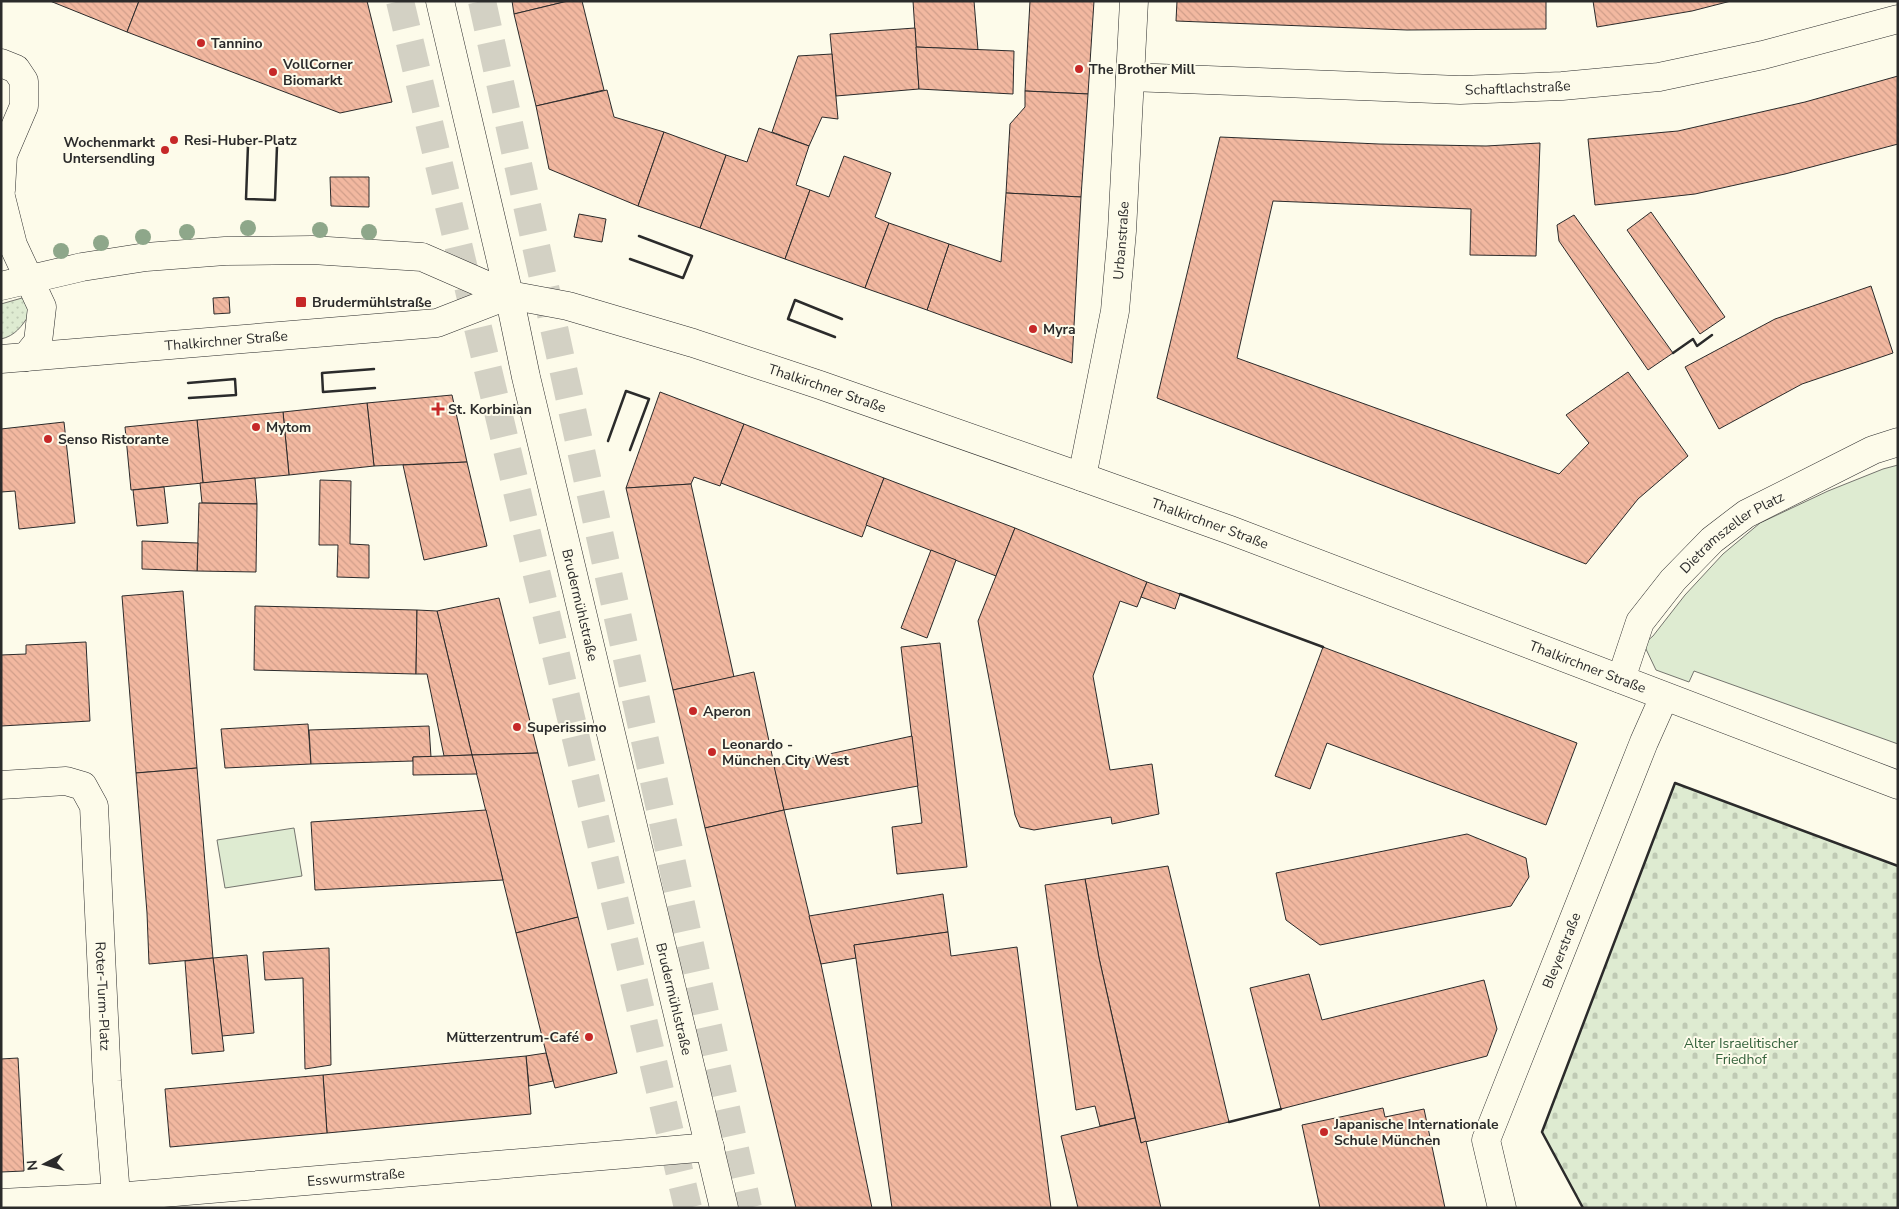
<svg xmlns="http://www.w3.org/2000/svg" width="1899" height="1209" viewBox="0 0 1899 1209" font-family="'Nunito Sans',sans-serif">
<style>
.grass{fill:url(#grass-dots);stroke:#74746e}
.cemetery{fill:url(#cemetery-stones);stroke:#74746e}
.park{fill:#deebd1;stroke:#74746e}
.building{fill:url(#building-back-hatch);stroke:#2b2b2b}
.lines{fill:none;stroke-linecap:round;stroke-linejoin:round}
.highway-tunnel{stroke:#d3d1c4;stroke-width:28;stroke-dasharray:28 14;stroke-linecap:butt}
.minor-casing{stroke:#2b2b2b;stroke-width:29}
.major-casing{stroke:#2b2b2b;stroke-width:29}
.minor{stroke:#fdfbea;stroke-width:28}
.major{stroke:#fdfbea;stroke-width:28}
.wall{stroke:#2b2b2b;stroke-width:2.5}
.tree{fill:#8ea78a}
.poi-dot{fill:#c62828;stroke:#fdfbea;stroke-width:2}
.labels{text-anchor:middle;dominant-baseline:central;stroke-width:4;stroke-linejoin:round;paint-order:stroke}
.poi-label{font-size:14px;font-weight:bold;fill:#2b2b2b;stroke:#fdfbea;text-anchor:start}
.street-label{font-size:14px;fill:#2b2b2b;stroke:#fdfbea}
.park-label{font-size:14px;fill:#34623c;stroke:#fdfbea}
</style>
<defs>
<pattern id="grass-dots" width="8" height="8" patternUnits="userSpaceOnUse" patternTransform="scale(1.25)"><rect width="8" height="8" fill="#deebd1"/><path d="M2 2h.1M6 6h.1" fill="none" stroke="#bfcab4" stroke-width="1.8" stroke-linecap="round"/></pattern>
<pattern id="cemetery-stones" width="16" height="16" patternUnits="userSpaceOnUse" patternTransform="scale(1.25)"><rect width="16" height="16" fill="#deebd1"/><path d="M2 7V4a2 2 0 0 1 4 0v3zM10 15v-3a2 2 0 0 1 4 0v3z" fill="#bfcab4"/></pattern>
<pattern id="building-back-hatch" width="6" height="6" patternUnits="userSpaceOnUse" patternTransform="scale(1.25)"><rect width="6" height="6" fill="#f2b8a0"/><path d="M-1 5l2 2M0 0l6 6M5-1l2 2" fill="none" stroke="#d09e8a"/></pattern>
</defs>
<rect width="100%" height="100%" fill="#fdfbea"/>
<path class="grass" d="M22,298l5,3 2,14c-7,11 -14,21 -28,24v-35z"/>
<path class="cemetery" d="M1675,783l223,83v342h-315l-41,-76z"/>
<g class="park">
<path d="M1898,465v279l-204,-73 -5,11 -33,-12 -11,-23 1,-5 7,-6 32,-41 38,-41 37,-31 68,-32 55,-22z"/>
<path d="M294,828l8,48 -77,12 -8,-48z"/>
</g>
<g class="building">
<path d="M50,1h89l-12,31z"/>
<path d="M139,1h228l25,101 -52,11 -213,-81z"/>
<path d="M512,1h56l-54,13z"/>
<path d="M568,1h14l22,89 -68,16 -22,-92z"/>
<path d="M913,1h61l4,49 -62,-3z"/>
<path d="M1030,1h64l-6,93 -63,-3z"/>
<path d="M1177,1h369v28l-139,1 -231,-9z"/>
<path d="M1593,1h138l-39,10 -95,16z"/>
<path d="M915,28l4,61 -83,7 -6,-62z"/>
<path d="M916,47l98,4 -1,43 -94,-5z"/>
<path d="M832,54l6,65 -16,-2 -13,29 -37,-14 26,-76z"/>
<path d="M1898,76v68l-113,30 -90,20 -100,11 -7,-66 90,-8 127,-29z"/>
<path d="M607,90l7,27 50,15 -26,74 -89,-37 -13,-63z"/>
<path d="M1025,91l63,3 -7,103 -75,-4 4,-69 15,-17z"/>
<path d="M759,128l50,18 -13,39 14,5 -25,69 -85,-31 26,-73 21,7z"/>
<path d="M664,132l62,23 -26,73 -62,-22z"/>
<path d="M1220,137l159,7 107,2 54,-3 -4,113 -66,-1 1,-46 -198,-8 -36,157 322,116 30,-31 -23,-28 62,-43 60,84 -50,43 -52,65 -429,-166z"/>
<path d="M844,156l47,17 -16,44 14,6 -24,65 -80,-29 25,-69 19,7z"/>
<path d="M330,177h39v30l-38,-1z"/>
<path d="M1006,193l75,4 -9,166 -145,-53 22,-66 52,18z"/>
<path d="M1651,212l74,105 -25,17 -73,-104z"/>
<path d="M579,214l27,5 -4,23 -28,-5z"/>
<path d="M1574,215l99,138 -25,17 -89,-129 -2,-16z"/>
<path d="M889,223l60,21 -22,66 -62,-22z"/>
<path d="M1871,286l22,67 -91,31 -83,45 -34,-62 90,-48z"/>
<path d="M229,297l1,16 -16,1 -1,-16z"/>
<path d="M660,392l84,32 -24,62 -26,-9 -3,7 -65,4z"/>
<path d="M452,395l15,67 -93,4 -7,-63z"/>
<path d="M367,403l7,63 -85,9 -6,-63z"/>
<path d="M283,412l6,63 -86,8 -6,-63z"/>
<path d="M197,420l6,63 -72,7 -6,-63z"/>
<path d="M64,422l11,101 -56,6 -4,-38 -14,1v-63z"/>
<path d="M744,424l140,54 -22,59 -141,-54z"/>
<path d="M467,462l20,84 -63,14 -21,-95z"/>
<path d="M255,478l2,26 -55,-1 -2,-20z"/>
<path d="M884,478l131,50 -19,48 -130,-51z"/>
<path d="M320,480l31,1 -1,63 19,1v33l-32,-1 1,-32h-19z"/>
<path d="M691,484l43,193 -61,13 -47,-202z"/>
<path d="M164,487l4,36 -31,3 -4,-36z"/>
<path d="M199,503l58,1 -1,68 -59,-1z"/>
<path d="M1015,528l132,54 -10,25 -17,-6 -27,75 17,94 42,-6 7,50 -47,10 -1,-7 -77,13 -14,-3 -5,-12 -37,-194z"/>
<path d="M142,541l56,2 -1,28 -55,-2z"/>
<path d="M931,550l25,10 -29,78 -26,-10z"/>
<path d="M1147,582l33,12 -5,15 -34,-12z"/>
<path d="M183,591l14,177 -61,5 -14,-177z"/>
<path d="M499,598l39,155 -66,2 -35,-144z"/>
<path d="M255,606l162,4 -1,64 -162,-4z"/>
<path d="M417,610l20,1 35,144 -28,1 -17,-82h-11z"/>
<path d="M86,642l4,79 -89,5v-71l25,-1v-9z"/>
<path d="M940,643l27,224 -70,7 -5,-47 30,-4 -21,-176z"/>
<path d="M1323,647l254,96 -31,82 -219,-82 -17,46 -35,-13z"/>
<path d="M754,672l30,138 -79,18 -32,-138z"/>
<path d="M308,724l3,40 -86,4 -4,-39z"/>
<path d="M429,726l2,31h-18v4l-102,3 -2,-34z"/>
<path d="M912,736l6,50 -134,24 -10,-44z"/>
<path d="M538,753l40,164 -62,16 -44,-178z"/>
<path d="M472,755l5,19 -64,1v-18z"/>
<path d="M197,768l16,190 -64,6 -2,-51 -11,-140z"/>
<path d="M486,810l17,70 -188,10 -4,-68z"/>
<path d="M784,810l37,154 51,244h-76l-91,-380z"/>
<path d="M1467,834l59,24 3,19 -18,29 -191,39 -34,-25 -10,-47z"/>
<path d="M1168,866l61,256 -88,21 -42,-185 -14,-79z"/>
<path d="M1085,879l14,79 36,160 -35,8 -5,-20 -19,4 -31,-225z"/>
<path d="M943,894l5,38 -94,13 2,13 -35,6 -12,-48z"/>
<path d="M578,917l39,156 -62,15 -39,-155z"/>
<path d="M948,932l3,24 66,-9 34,261h-159l-38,-263z"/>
<path d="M329,948l2,117 -26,4 -2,-91 -38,2 -2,-28z"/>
<path d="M247,955l7,78 -32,3 -9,-78z"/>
<path d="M213,958l11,93 -32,3 -7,-93z"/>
<path d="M1309,974l13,46 162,-40 13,49 -10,27 -206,53 -31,-121z"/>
<path d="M546,1053l7,28 -24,5 -3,-30z"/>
<path d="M526,1056l5,58 -204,19 -4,-58z"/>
<path d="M18,1058l6,113 -23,1v-113z"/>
<path d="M323,1075l4,58 -157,14 -5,-58z"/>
<path d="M1383,1108l2,9 39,-8 21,99h-125l-18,-83z"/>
<path d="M1135,1118l6,25 5,-2 15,67h-83l-17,-72z"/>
</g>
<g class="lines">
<g class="highway-tunnel">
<path d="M400,1l288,1207"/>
<path d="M482,1l266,1207"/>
</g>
<defs>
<g id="minor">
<path d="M1,63l15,6 8,12v25l-21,49 -2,35"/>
<path id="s1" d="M1130,77l330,13 102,-4 97,-9 104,-22 135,-36"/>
<path d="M1,197l12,48 29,62 -4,35 -12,15"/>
<path id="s2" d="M509,295l59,11 125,37 127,42 262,92 148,53 668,255"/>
<path id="s3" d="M1082,477l33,-166 7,-80 12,-230"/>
<path id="s4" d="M1621,679l19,-57 33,-42 39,-40 34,-26 127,-64 25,-8"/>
<path id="s5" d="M1,785l65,-4 17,5 11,20 13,275 10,127"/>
<path id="s6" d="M1,1203l115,-6 594,-50"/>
<path id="s7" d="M1502,1208l-16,-68 158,-398 20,-45"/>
</g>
<g id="major">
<path id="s8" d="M440,1l69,294 17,82 198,831"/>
<path d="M1,286l81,-19 64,-10 79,-6 87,-1 110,7 87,38"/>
<path id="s9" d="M1,359l436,-36 72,-28"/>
</g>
</defs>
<use href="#minor" class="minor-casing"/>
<use href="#major" class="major-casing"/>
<use href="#minor" class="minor"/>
<use href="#major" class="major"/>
<g class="wall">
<path d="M248,145l-2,54 29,1 2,-54"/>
<path d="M630,259l53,19 9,-22 -53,-20"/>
<path d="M835,337l-47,-18 7,-19 47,19"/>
<path d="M1673,353l20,-14 4,7 15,-11"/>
<path d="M374,369l-52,4 1,19 52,-4"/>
<path d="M188,383l47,-4 1,16 -47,3"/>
<path d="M608,441l18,-50 23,8 -19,51"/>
<path d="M1180,594l143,53"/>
<path d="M1229,1122l52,-13"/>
<path d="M1583,1208l-41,-76 133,-349 223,83"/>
</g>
</g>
<g class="tree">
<circle cx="248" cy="228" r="8"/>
<circle cx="320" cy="230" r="8"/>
<circle cx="187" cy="232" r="8"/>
<circle cx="369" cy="232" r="8"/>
<circle cx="143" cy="237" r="8"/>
<circle cx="101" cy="243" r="8"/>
<circle cx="61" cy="251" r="8"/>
</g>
<g class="poi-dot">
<circle cx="201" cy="43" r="5"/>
<circle cx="1079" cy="69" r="5"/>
<circle cx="273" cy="72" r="5"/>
<circle cx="174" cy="140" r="5"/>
<circle cx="165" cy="150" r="5"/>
<rect x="295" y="296" width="12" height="12" rx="2.5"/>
<circle cx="1033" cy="329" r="5"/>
<path d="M435.5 401.5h5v5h5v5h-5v5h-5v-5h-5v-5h5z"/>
<circle cx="256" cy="427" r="5"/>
<circle cx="48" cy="439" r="5"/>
<circle cx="693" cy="711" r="5"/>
<circle cx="517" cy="727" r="5"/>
<circle cx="712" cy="752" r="5"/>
<circle cx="589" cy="1037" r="5"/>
<circle cx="1324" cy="1132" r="5"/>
</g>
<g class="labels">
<g class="poi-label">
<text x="211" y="43">Tannino</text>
<text x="283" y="64">VollCorner<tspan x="283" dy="16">Biomarkt</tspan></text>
<text x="1089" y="69">The Brother Mill</text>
<text x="184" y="140">Resi-Huber-Platz</text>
<text x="155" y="142" text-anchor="end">Wochenmarkt<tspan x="155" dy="16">Untersendling</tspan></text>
<text x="312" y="302">Brudermühlstraße</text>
<text x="1043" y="329">Myra</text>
<text x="448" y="409">St. Korbinian</text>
<text x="266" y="427">Mytom</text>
<text x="58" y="439">Senso Ristorante</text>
<text x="703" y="711">Aperon</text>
<text x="527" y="727">Superissimo</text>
<text x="722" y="744">Leonardo -<tspan x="722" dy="16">München City West</tspan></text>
<text x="579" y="1037" text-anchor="end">Mütterzentrum-Café</text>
<text x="1334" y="1124">Japanische Internationale<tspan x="1334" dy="16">Schule München</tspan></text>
</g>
<g class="street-label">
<text stroke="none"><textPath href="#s1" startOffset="388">Schaftlachstraße</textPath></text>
<text stroke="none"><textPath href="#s3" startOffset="240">Urbanstraße</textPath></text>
<text stroke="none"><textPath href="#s9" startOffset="226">Thalkirchner Straße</textPath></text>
<text stroke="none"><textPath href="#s2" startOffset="332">Thalkirchner Straße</textPath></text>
<text stroke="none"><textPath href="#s2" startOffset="738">Thalkirchner Straße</textPath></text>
<text stroke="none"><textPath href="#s4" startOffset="190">Dietramszeller Platz</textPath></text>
<text stroke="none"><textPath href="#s8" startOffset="620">Brudermühlstraße</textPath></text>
<text stroke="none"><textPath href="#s2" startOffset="1142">Thalkirchner Straße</textPath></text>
<text stroke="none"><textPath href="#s7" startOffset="274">Bleyerstraße</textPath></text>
<text stroke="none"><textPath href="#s5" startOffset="296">Roter-Turm-Platz</textPath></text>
<text stroke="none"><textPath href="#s8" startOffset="1025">Brudermühlstraße</textPath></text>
<text stroke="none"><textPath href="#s6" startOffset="356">Esswurmstraße</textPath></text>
</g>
<g class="park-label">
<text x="1741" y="1043">Alter Israelitischer<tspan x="1741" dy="16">Friedhof</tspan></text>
</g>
</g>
<rect width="1899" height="1209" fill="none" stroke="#2b2b2b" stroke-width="5"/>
<g transform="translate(45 1164) rotate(264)" stroke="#fdfbea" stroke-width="4" paint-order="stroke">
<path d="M0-4L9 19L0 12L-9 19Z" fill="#2b2b2b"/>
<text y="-8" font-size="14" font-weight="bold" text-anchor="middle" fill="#2b2b2b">N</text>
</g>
</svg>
